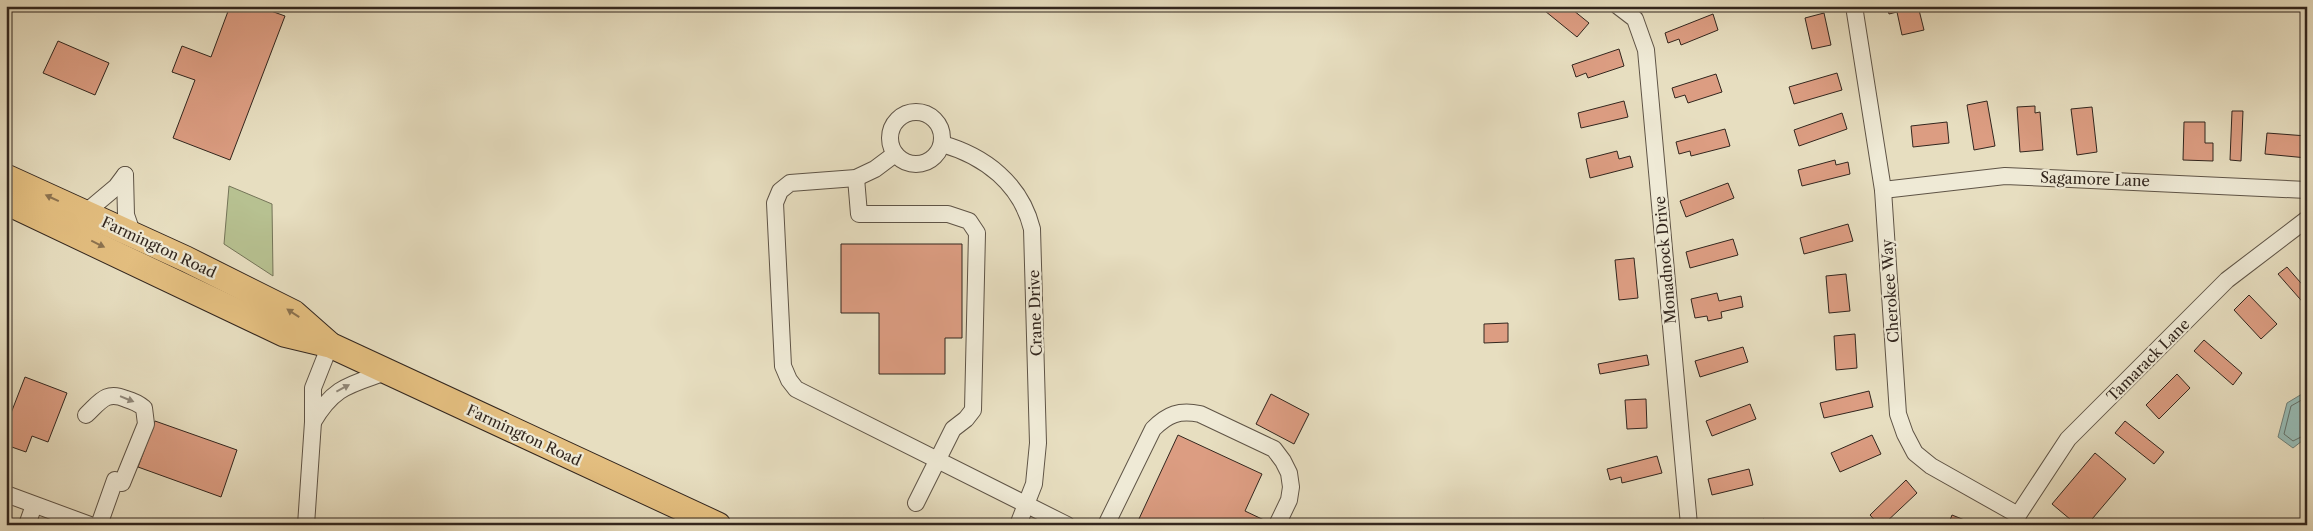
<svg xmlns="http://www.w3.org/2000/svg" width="2313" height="531" viewBox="0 0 2313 531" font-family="'Libre Caslon Text',serif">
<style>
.green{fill:#b7c191;stroke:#747458}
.water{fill:#97bcb6;stroke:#6f8079}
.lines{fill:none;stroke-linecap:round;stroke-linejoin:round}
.shore{stroke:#64716a;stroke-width:1}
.building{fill:#dc9d82;stroke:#32261e}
.minor-casing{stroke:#5f5446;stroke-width:18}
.highway-casing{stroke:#32261e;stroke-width:27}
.minor{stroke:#efead6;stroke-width:16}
.highway{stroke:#e4bf80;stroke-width:25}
.oneway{fill:#8b724f}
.oneway2{fill:#90887a}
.labels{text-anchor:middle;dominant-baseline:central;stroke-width:4.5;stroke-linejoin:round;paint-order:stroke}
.street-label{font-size:15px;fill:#32261e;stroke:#efead6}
</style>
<rect width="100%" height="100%" fill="#e7dec0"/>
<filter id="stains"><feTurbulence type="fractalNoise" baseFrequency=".004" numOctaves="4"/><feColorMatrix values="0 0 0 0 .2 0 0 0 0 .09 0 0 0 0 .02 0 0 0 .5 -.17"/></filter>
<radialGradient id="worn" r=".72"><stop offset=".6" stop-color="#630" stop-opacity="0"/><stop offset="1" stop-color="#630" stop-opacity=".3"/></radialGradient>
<path class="green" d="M229,186l43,18 1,72 -49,-32z"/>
<path class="water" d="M2307,391v46l-14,11 -15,-11 9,-34z"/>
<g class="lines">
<path class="shore" d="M2307,397l-16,9 -7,28 9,7 14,-7"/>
</g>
<g class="building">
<path d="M230,6h27l28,10 -55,144 -57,-22 22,-58 -23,-8 10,-26 29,11z"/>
<path d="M1550,6h18l21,17 -12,14 -32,-26z"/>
<path d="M1887,6h31l6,24 -22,5 -5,-23 -8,2z"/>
<path d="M1824,13l7,32 -19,4 -7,-31z"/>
<path d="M1713,14l5,16 -37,15 -2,-6 -11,4 -3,-10z"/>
<path d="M58,41l51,22 -14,32 -52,-22z"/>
<path d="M1619,49l5,17 -36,12 -2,-5 -10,4 -4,-12z"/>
<path d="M1837,73l5,17 -48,14 -5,-17z"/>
<path d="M1716,74l6,18 -34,11 -3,-8 -10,3 -3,-10z"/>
<path d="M1624,101l4,16 -47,11 -3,-15z"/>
<path d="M1987,101l8,45 -21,4 -7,-45z"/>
<path d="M2035,106v7l5,-1 3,38 -23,2 -3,-45z"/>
<path d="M2092,107l5,45 -20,3 -6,-46z"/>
<path d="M2232,111h11l-2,50 -11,-1z"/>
<path d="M1842,113l5,16 -48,17 -5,-16z"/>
<path d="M1947,122l2,21 -36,4 -2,-21z"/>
<path d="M2184,122h21v21h8v18l-30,-1z"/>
<path d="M1725,129l5,17 -39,10 -1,-5 -11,3 -3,-12z"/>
<path d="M2267,133l40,3v22l-42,-4z"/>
<path d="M1617,151l2,8 11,-3 3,11 -43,11 -4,-19z"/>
<path d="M1835,160l1,5 12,-3 2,12 -48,12 -4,-16z"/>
<path d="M1728,183l6,15 -48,19 -6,-16z"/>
<path d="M1848,224l5,17 -49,13 -4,-16z"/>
<path d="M1733,239l5,16 -48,13 -4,-16z"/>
<path d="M841,244h121v94h-17v36h-66v-61h-38z"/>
<path d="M1634,258l4,40 -19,2 -4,-40z"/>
<path d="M2287,267l20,23v17l-29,-33z"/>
<path d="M1846,274l4,37 -21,2 -3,-37z"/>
<path d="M1717,293l2,8 22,-5 2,11 -22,5 1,6 -14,3 -1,-5 -12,2 -4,-19z"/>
<path d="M2249,295l28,29 -16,15 -27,-29z"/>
<path d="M1508,323v19l-24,1v-19z"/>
<path d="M1855,334l2,34 -21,2 -2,-34z"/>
<path d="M2204,340l38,33 -9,12 -39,-34z"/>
<path d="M1743,347l5,15 -48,15 -5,-16z"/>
<path d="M1647,355l2,10 -49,9 -2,-10z"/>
<path d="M2177,374l13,14 -31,31 -13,-14z"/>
<path d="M25,377l42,16 -19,49 -16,-6 -6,16 -20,-7v-19z"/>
<path d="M1869,391l4,16 -49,11 -4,-15z"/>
<path d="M1271,394l38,20 -15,30 -38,-20z"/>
<path d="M1646,399l1,29 -20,1 -2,-29z"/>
<path d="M1750,404l6,15 -44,17 -6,-15z"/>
<path d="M155,421l82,29 -16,47 -83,-30z"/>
<path d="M2125,421l39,31 -10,12 -39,-31z"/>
<path d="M1178,435l84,39 -17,37 19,9 -2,5h-117l-7,-4z"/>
<path d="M1872,435l9,19 -41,18 -9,-19z"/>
<path d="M2095,453l31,26 -39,46h-10l-25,-21z"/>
<path d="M1657,456l5,17 -40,10 -1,-6 -11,3 -3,-11z"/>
<path d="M1749,469l4,16 -41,10 -4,-16z"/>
<path d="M1906,480l11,13 -34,32h-4l-9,-10z"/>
<path d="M1952,515l20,8 -1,2h-23z"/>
<path d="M1764,519l3,6h-15z"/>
</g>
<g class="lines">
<defs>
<g id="minor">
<path d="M1618,6l17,13 11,31 43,475"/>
<path d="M1854,6l29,184 15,224 7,20 10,19 16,13 87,49"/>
<circle cx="916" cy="138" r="26"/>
<path d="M942,144c43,12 79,40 90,85l6,214 -4,41 -16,41"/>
<path d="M895,154l-20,15 -19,9 -66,5 -10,8 -5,12 8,163 6,14 7,9 271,136"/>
<path d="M125,175l1,40 7,20"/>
<path d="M856,178l3,36h89l21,7 8,12 -4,177 -7,9 -13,10 -37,74"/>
<path d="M1883,190l122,-14 302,14"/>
<path d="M85,213l31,-26 9,-12"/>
<path d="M86,415c14,-13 20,-25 40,-16 7,2 13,5 18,9l2,16 -24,59"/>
<path d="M313,422c21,-36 37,-37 73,-50"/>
<path d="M6,494l84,31"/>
<path d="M27,525l7,-20"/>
<path d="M99,525l16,-45"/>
<path d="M306,525l7,-103v-34l17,-43"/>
<path d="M1106,525l47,-96c15,-15 26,-19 47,-15l74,35 9,12 6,12 2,14 -2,13 -12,25"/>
<path d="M2016,525l2,-10 50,-76 159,-159 80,-61"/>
</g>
<g id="highway">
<path d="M6,177l180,82 108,54 34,30"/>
<path d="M6,202l278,132 46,11 388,180"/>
</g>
</defs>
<use href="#minor" class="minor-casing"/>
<use href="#highway" class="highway-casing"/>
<use href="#minor" class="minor"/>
<use href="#highway" class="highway"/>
</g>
<defs><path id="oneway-solid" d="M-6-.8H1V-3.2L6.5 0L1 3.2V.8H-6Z" transform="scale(1.25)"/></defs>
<g class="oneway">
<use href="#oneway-solid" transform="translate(52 198) rotate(-155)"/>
<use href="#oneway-solid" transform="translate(98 244) rotate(26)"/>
<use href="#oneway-solid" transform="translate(293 313) rotate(-147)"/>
</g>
<g class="oneway2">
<use href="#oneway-solid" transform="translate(343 388) rotate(-28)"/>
<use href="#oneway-solid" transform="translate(127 399) rotate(22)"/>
</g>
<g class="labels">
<g class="street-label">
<text transform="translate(2095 179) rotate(2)">Sagamore Lane</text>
<text transform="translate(159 247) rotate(25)">Farmington Road</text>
<text transform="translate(1665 260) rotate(-95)">Monadnock Drive</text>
<text transform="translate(1890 291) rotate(-94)">Cherokee Way</text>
<text transform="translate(1035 313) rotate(-92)">Crane Drive</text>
<text transform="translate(2148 360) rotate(-45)">Tamarack Lane</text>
<text transform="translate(524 435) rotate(25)">Farmington Road</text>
</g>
</g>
<rect width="2313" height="531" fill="none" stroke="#e7dec0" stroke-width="25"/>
<rect x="8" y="8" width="2298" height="516" fill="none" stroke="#32261e" stroke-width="2.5"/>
<rect x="12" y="12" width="2288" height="506" fill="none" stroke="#32261e"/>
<rect width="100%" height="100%" filter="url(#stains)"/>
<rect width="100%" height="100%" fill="url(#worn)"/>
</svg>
